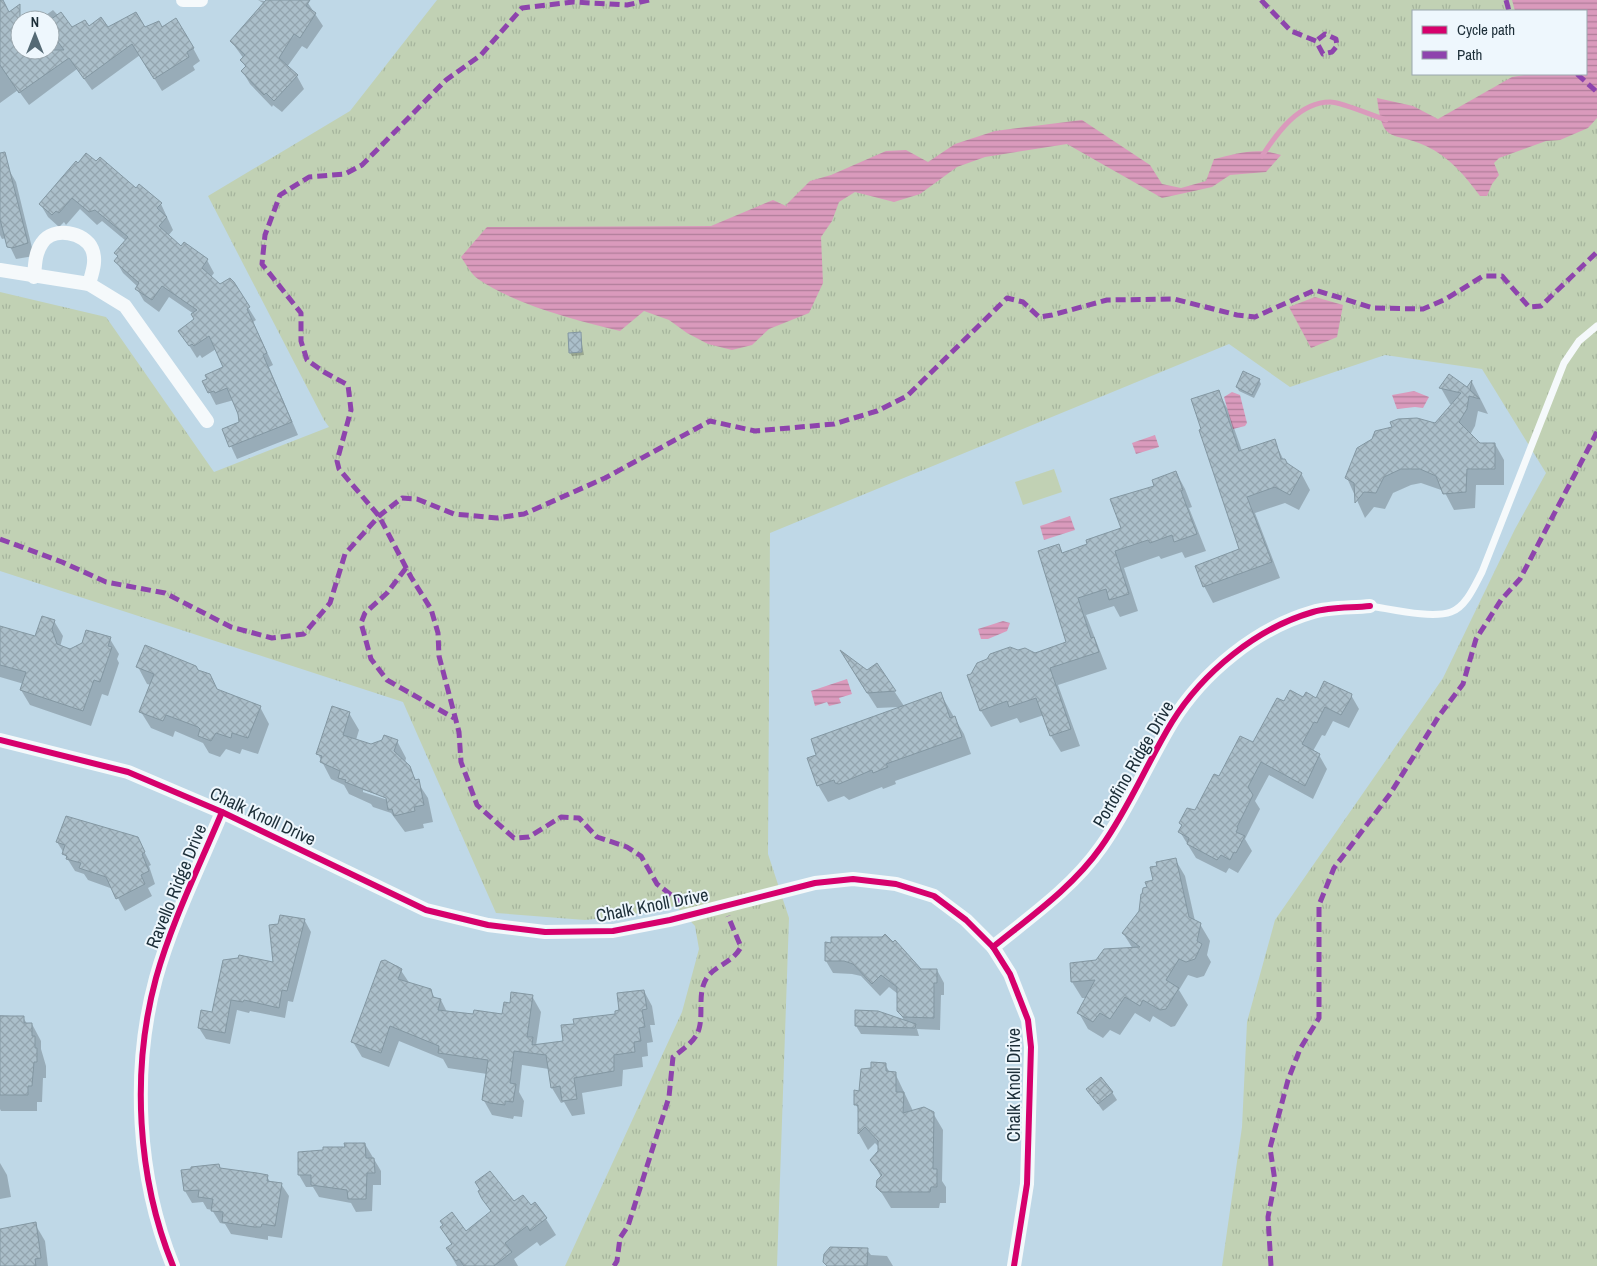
<svg xmlns="http://www.w3.org/2000/svg" width="1597" height="1266" viewBox="0 0 1597 1266" font-family="'Archivo Narrow',sans-serif">
<style>
.grass{fill:url(#grass-tufts);fill-rule:evenodd}
.pitch{fill:#c1d1b4}
.water{fill:url(#water-rules)}
.shadow{fill:#0003;fill-rule:evenodd}
.lines{fill:none;stroke-linecap:round;stroke-linejoin:round}
.stream{stroke:#da9abc;stroke-width:5}
.building{fill:url(#building-cross-hatch);stroke:#8397a2}
.service{stroke:#f5f9fb;stroke-width:7}
.minor{stroke:#f5f9fb;stroke-width:14}
.quiet{stroke:#8e44ad;stroke-width:5;stroke-dasharray:10 5;stroke-linecap:butt}
.cycleway-casing{stroke:#eef7fd;stroke-width:9}
.cycleway{stroke:#d6006c;stroke-width:6}
.labels{text-anchor:middle;dominant-baseline:central;stroke-width:4;stroke-linejoin:round;paint-order:stroke}
.street-label{font-size:18px;fill:#1c2e38;stroke:#eef7fd}
</style>
<defs>
<pattern id="grass-tufts" width="24" height="20" patternUnits="userSpaceOnUse" patternTransform="scale(1.25)"><rect width="24" height="20" fill="#c1d1b4"/><path d="M3 7l-1-3M5 7V3M7 7l1-3M15 17l-1-3M17 17v-4M19 17l1-3" fill="none" stroke="#a5b49c"/></pattern>
<pattern id="water-rules" width="6" height="5" patternUnits="userSpaceOnUse" patternTransform="scale(1.25)"><rect width="6" height="5" fill="#da9abc"/><path d="M0 2.5h6" fill="none" stroke="#b07e9a"/></pattern>
<pattern id="building-cross-hatch" width="8" height="8" patternUnits="userSpaceOnUse" patternTransform="scale(1.25)"><rect width="8" height="8" fill="#abbfca"/><path d="M0 0l8 8M0 8l8-8" fill="none" stroke="#93a4ae"/></pattern>
</defs>
<rect width="100%" height="100%" fill="#bfd8e7"/>
<path class="grass" d="M437,0h1160v1266h-375l20,-139 5,-105 28,-102 168,-242 72,-149 31,-56 -64,-104 -97,-14 -95,32 -61,-43 -459,189 -2,321 21,64 -12,348h-212l117,-254 17,-63 -4,-23 -19,-20 -46,9 -45,5 -89,-7 -93,-211 -403,-131v-279l106,25 108,155 115,-45 -5,-7 -116,-224 142,-85zM1413,11h173v63h-173z"/>
<path class="pitch" d="M1054,469l8,23 -39,13 -8,-23z"/>
<g class="water">
<path d="M1512,0h85v118l-9,10 -28,12 -14,1 -47,17 -5,5 5,12 -7,9 -5,12h-7c-15,-20 -30,-39 -54,-50 -35,-16 -43,0 -49,-48l36,8 25,13 74,-42 18,-3h56v-63h-71z"/>
<path d="M1082,120l68,45 12,19 19,4 25,-7 8,-22c24,-6 43,-12 67,-4l-15,17 -36,3 -18,12 -50,11 -95,-54 -82,13 -28,10 -37,27 -26,8 -39,-10 -16,10 -7,19 -11,16 2,46 -14,30 -40,16 -17,16 -20,5 -24,-6 -21,-11 -18,-13 -25,-9 -24,20c-45,-11 -104,-26 -142,-52 -7,-5 -12,-15 -17,-22l26,-30 224,-1 62,-26 15,7 -2,-2 24,-24 21,-6 55,-24 20,-1 22,12 27,-18 40,-13z"/>
<path d="M1315,297l28,8 -6,32 -26,11 -22,-41z"/>
<path d="M1414,391l15,6 -6,11 -8,-1 -18,2 -5,-14z"/>
<path d="M1232,392l8,3 7,28 -2,3 -12,3 -9,-32z"/>
<path d="M1155,435l4,12 -23,7 -4,-11z"/>
<path d="M1070,516l5,14 -31,10 -4,-14z"/>
<path d="M1003,621l7,2 -3,8 -19,8h-7l-3,-10z"/>
<path d="M847,679l5,15 -13,4 2,5 -12,3 -2,-4 -12,4 -4,-15z"/>
</g>
<g class="shadow">
<path d="M258,0l12,2v-2h33l5,3 15,23 -16,23 -5,-3 -15,21 10,9 7,13 -22,23 -9,-7 -1,2 -22,-23 -7,-12 3,-4 -4,-7 2,-2 -13,-18 32,-38z"/>
<path d="M15,9l8,11h-3v30h30v-30h-11l14,-10 18,19h91l31,19 7,13 -7,5 2,4 -33,21 -22,-36 -48,35 -15,-21 -48,36 -11,-15 -18,13v-85z"/>
<path d="M76,163l60,27 25,14 12,26 -5,6 13,12 26,12 7,13 -3,4 9,9 13,-3 23,37 -3,2 20,43 -4,2 29,68 -61,24 -14,-30 17,-6 -6,-23 -18,5 -12,-23 20,-14 -8,-19 -14,9 -2,-3 -3,3 -17,-27 16,-11 -2,-6 -25,-17 -10,15 -15,-11 -7,-12 1,-2 -15,-14 -7,-12 2,-3 -2,-5 10,-12 -24,-20 -5,4 -17,-16 -14,16 -2,-3 -5,5 -11,-10 -7,-12z"/>
<path d="M9,170l7,12 18,74 -18,3 -10,-21 -4,1 -2,-4v-63z"/>
<path d="M580,334l4,21 -12,1 -2,-3z"/>
<path d="M1259,380l2,4 -7,14 -15,-7 -2,-4z"/>
<path d="M1472,382l16,32 -10,-3 -3,15 -5,9 9,9h16l9,16v25h-28l-1,23 -21,2 -10,-19 -23,-8 -10,2 -18,8 -8,16 -11,-2 -9,11 -18,-40 88,-53 18,-21h-3l-9,-16h26z"/>
<path d="M1218,391l9,17 15,43 32,-11 11,23 16,10 9,17 -11,20 -14,-7 -30,10 25,65 -67,25 -9,-17 37,-37 -38,-119z"/>
<path d="M1176,472l9,17 7,18 -3,1 17,43 -21,7 -3,-6 -21,7 -2,-3 -35,12 14,43 -18,6 -6,-11 -28,9 21,54 -49,16 22,61 -19,6 -10,-16 -7,-21 -24,8 -3,-5 -26,9 -10,-16 54,-57 33,-11 -9,-97 4,8 26,-9 33,-16 34,-42z"/>
<path d="M54,621l9,15 -3,11 10,4 40,-12 9,15 -2,5 2,4 -11,33 -6,-2 -11,32 -61,-21 -9,-15 3,-6 -24,-7v-49l36,10z"/>
<path d="M843,655l24,16 10,-6 27,41 36,-13 24,41 7,20 -76,27 1,3 -13,5 -1,-2 -33,13 -5,-4 -16,6 -10,-17v-30l82,-48 -23,1z"/>
<path d="M138,667l59,4 21,20 42,16 9,17 -11,30 -16,-5 -2,5 -14,-5 -6,8 -11,-4 -6,-10 -28,-12 -2,6 -22,-9 -10,-16 10,-27 -4,-1z"/>
<path d="M1351,695l8,14 -10,19 -16,-7 -8,15 -3,-1 -9,16 6,4 8,14 -14,30 -44,-24 -14,26 5,8 -15,30 7,12 -14,22 -9,-5 -3,5 -30,-15 -16,-26 2,-5 -2,-4 16,-11 23,-34 35,-34 30,-41 20,-5 13,1z"/>
<path d="M349,713l10,17 -3,10 15,5 26,-4 9,17 -1,5 23,35 5,24 -10,2 1,4 -19,4 -14,-19 -18,-6 -2,-3 -22,-10 -5,-9 -13,-6 -13,-25zM363,790l29,9 -1,2 -28,-9z"/>
<path d="M57,842l87,9 7,14 -2,1 6,18 -7,4 4,8 -27,15 -12,-22 -25,-9 -4,-6 -9,-3z"/>
<path d="M1175,859l10,17 10,45 5,3 10,17 -3,14 4,7 -7,14 -7,2 -9,-3 -9,15 9,15 -13,21 -4,1 -18,-11 -3,6 -15,-9 -15,22 -10,-5 -7,8 -15,-9 -9,-16 7,-15h-4l-10,-16 24,-21 37,-12 -10,-16 18,-22 7,-23z"/>
<path d="M305,921l6,11 -18,70 -5,-1 -3,17 -35,-7 -1,2 -12,-3 -7,34 -24,-5 -7,-11 76,-65z"/>
<path d="M826,944l94,26h17l7,13v12h-3l-1,35 -23,-1 2,7 -58,-2 -5,-8 49,-4 -7,-12v-16l-9,-7 -9,9 -19,-20 -9,-2 -19,-1 -7,-12z"/>
<path d="M382,962l16,4 12,18 20,6 5,8 6,2 6,12 27,4 30,-1 7,-11 21,-8 9,16 -5,34 28,-4 53,-27 27,-24 8,15 3,19h-5l3,17 -6,1 1,13 -6,1 1,10 -20,3 -1,16 -40,7 3,21 -13,2 -8,-14 -3,1 -9,-15 -3,-19 -27,-4 -3,27 5,9 -2,16 -8,-1 -1,3 -21,-4 -9,-16 4,-25 -39,-6 -5,-9 -44,-18 -10,26 -27,-10 -9,-15z"/>
<path d="M0,1015l23,2 4,7h5l9,17v8l5,17v12h-3l-1,24h-5v9h-36l-1,-2z"/>
<path d="M885,1064l5,9h5l18,38 20,2 10,17 -1,51 4,6v16h-6l-1,5h-48l-13,-21 3,-10 -9,-17 7,-8v-5l-4,-4 -7,7 -9,-16 1,-23 -5,-7 17,-35z"/>
<path d="M1088,1090l24,2 5,8 -14,11z"/>
<path d="M365,1144l16,27v14h-8l-1,26 -16,1 -5,-9 -32,-6 -6,-10h-7l-7,-12 47,-27z"/>
<path d="M0,1163l7,12 4,22 -11,2z"/>
<path d="M219,1165l2,5 46,6 3,6 11,2 8,12 -7,42 -14,-2v4l-6,-1 -31,-5 -6,-10 -5,-1 -8,-13 -5,-1 -4,-7 -11,1 -7,-12z"/>
<path d="M483,1198l48,9 15,12 10,16 -16,11 -3,-4 -23,17 4,7h-61l-10,-17 5,-4 -11,-18 25,5 25,-20z"/>
<path d="M35,1224l10,17 3,25h-48v-33z"/>
<path d="M867,1250l4,5 16,1 6,10h-66z"/>
</g>
<g class="lines">
<path class="stream" d="M1262,156c15,-23 37,-54 68,-54 11,0 44,14 56,18"/>
</g>
<g class="building">
<path d="M0,0h3l6,12 11,-8v46h44l-14,-19v-11l11,-8 11,15 13,-7 4,6 12,-9 7,10 28,-15 9,15 14,-6 3,6 14,-9 18,30 -7,4 2,5 -35,22 -22,-35 -48,35 -15,-21 -50,35 -19,-28z"/>
<path d="M266,0h44l-4,6 10,7 -16,25 -6,-4 -15,24 19,17 -24,26 -8,-8 -2,2 -23,-24 5,-5 -6,-6 5,-5 -15,-14z"/>
<path d="M5,152l23,91 -16,5 -5,-1 -7,-28v-66z"/>
<path d="M86,153l10,8 4,-4 36,31 3,-4 23,19 -5,5 10,9 -8,9 22,20 3,-4 24,17 -6,9 18,16 10,-6 4,4 16,25 -3,2 20,44 -4,2 29,67 -63,25 -7,-18 17,-7 -1,-8 -11,-26 -12,5 -1,-2 -6,2 -6,-12 5,-2 -2,-4 18,-8 -14,-31 -15,10 -2,-2 -3,2 -11,-15 16,-12 -3,-5 6,-4 -35,-24 -10,14 -17,-11 4,-6 -25,-22 4,-5 -4,-3 14,-16 -33,-27 -6,2 -17,-14 -13,15 -3,-2 -4,4 -13,-11 37,-43 2,2z"/>
<path d="M581,332l1,20 -13,1 -1,-20z"/>
<path d="M1243,371l17,8 -8,16 -16,-8z"/>
<path d="M1449,374l18,13 5,-7 -2,10 10,9 -11,-3 -2,13 -8,13 21,21h15v26h-28l-1,23 -23,2 -7,-18 -16,-7h-19l-17,8 -8,16 -12,-1 -9,11 -1,-20 -9,-5 12,-30 15,-9 3,-8 17,-4 -2,-5 8,-3 19,-1 18,5 26,-30 -22,-5z"/>
<path d="M1219,390l20,61 36,-12 6,20h4l2,4 15,10 -12,22 -15,-8 -28,10 25,65 -69,25 -8,-21 44,-17 -40,-119 2,-1 -10,-30z"/>
<path d="M1176,471l7,19 -2,1 16,43 -23,8 -2,-7 -22,8 -2,-3 -33,11 14,43 -20,6 -3,-11 -28,9 13,40 3,-1 5,15 -49,16 21,61 -21,7 -14,-38 -27,9 -2,-6 -27,10 -13,-36 4,-1 6,-11 10,-4 3,-5 20,-7 8,3 7,-2 10,5 31,-11 -28,-91 21,-7 3,9 25,-9 -1,-4 35,-12 -11,-29 44,-13 -2,-6z"/>
<path d="M42,616l13,4 -3,9 5,15 13,5 12,-6 4,-13 25,7 -3,9 4,1 -12,35 -6,-2 -11,31 -63,-21 6,-18 -26,-7v-39l35,10z"/>
<path d="M145,645l51,21 2,4 12,4 7,15 44,17 -13,32 -16,-5 -1,5 -15,-5 -5,8 -13,-5 2,-7 -2,-2 -32,-12 -3,6 -24,-9 15,-38 -18,-7z"/>
<path d="M840,650l27,20 10,-7 19,28 -29,2z"/>
<path d="M1324,681l28,13 -1,4 -10,17 -16,-8 -8,16 -3,-1 -12,22 18,10 -15,32 -44,-24 -13,25 5,8 -16,32 1,1 -2,4 9,4 -9,17 -2,-1 -4,8 -9,-5 -4,5 -30,-16 2,-6 -11,-6 4,-7 -3,-2 8,-15 8,2 19,-36 5,2 21,-40 13,6 24,-44 7,3 6,-11 13,7 3,-5 10,6z"/>
<path d="M941,692l9,26 5,-2 7,21 -76,27 2,3 -15,6 -1,-3 -33,14 -4,-1 -1,-3 -17,6 -10,-28 9,-3 -5,-16z"/>
<path d="M332,706l18,6 -7,23 28,9 11,-4 2,-5 14,5 -4,11 16,15 5,14 4,-1 5,26 -10,2 1,4 -21,5 -2,-7 -4,1 -2,-12 -41,-16 1,-2 -8,-2 2,-7 -20,-9 2,-6 -6,-2z"/>
<path d="M66,816l72,21 7,15 -3,2 7,17 -8,4 4,9 -29,15 -10,-22 -27,-9 2,-5 -15,-4 1,-3 -5,-2 3,-9 -9,-3z"/>
<path d="M1176,858l13,59 12,6 -4,18 5,3 -7,15 -9,3 -7,-3 -13,21 13,8 -13,21 -6,1 -17,-10 -3,6 -15,-9 -15,22 -10,-6 -7,9 -16,-9 18,-33 -24,2 -1,-19 26,-3 8,-11 36,-2 -18,-14 17,-22 2,-17h1l1,-6 4,-1 -2,-5 8,-2 -3,-13 7,-1 -1,-4z"/>
<path d="M280,915l25,4 -18,72 -5,-1 -3,18 -35,-8 -1,2 -12,-2 -6,33 -27,-5 3,-18 11,2 11,-52 15,-2 1,-3 34,7 -4,-37 9,-1z"/>
<path d="M885,934l8,8 2,-2 26,29h16v14h-3v35l-31,-1 -6,-6v-24l-16,-12 -9,9 -19,-20 -9,-3h-19v-19l6,1v-6h51z"/>
<path d="M385,960l17,9 -4,10 33,10 2,8 8,2 -3,11 35,4 1,-4 28,4 2,-12 6,1 1,-11 22,3 -6,42h6l-1,8 31,-4 -2,-16 13,-1 -1,-5 42,-5v-3l4,-1 -2,-17 27,-3 3,19 -5,1 3,17 -6,1 2,13 -7,1 1,10 -21,3v16l-40,7 3,21 -15,2 -2,-15 -9,2 -5,-33 -32,-4 -4,32 6,1 -3,18 -8,-1v4l-15,-2 -8,-3 6,-40 -50,-7 1,-7 -49,-20 -9,27 -30,-11 30,-81z"/>
<path d="M855,1010l23,1 38,13 -1,4 -60,-2z"/>
<path d="M0,1016h24v7h8v13h3v12h2v14h-3l-2,24h-4v9h-28z"/>
<path d="M871,1062l15,1v8l10,1v20h8l-1,21 21,-6 10,5 -1,57h4v18h-6l-1,5h-49l-5,-5 1,-7 5,-5 -12,-15 8,-9v-10l-13,-14 -7,7v-29h-4v-15l5,1 2,-22 10,-1z"/>
<path d="M1101,1077l12,15 -15,12 -12,-15z"/>
<path d="M344,1143h21l1,15h8l1,15h-8l-1,26h-18l-1,-9 -36,-5v-10h-13v-23l25,-2v-3h22z"/>
<path d="M219,1164l1,4 37,5 11,2 -1,6 15,2 -7,43 -13,-2 -1,3h-7l-32,-5 1,-10 -12,-1 2,-12 -15,-2 1,-7 -15,1 -3,-21 10,-1v-2z"/>
<path d="M490,1171l24,30 9,-6 8,10 4,-3 12,16 -17,13 -3,-5 -22,17 7,9 -18,14h-30l-5,-7 -3,2 -10,-13 6,-4 -12,-17 3,-2 -3,-4 12,-9 14,19 25,-20 -9,-12 -4,-8 2,-1 -5,-8z"/>
<path d="M36,1222l5,36 -6,1 1,7h-36v-37z"/>
<path d="M830,1247l38,1 -1,18h-40l-4,-4 1,-8z"/>
</g>
<g class="lines">
<path class="service" d="M1370,606c21,3 61,13 81,6 15,-5 24,-27 31,-40l82,-209 15,-22 18,-15"/>
<g class="minor">
<path d="M183,0h18"/>
<path d="M0,270l89,14 36,22 82,115"/>
<path d="M34,277c1,-12 1,-24 8,-34 11,-17 43,-11 50,6 5,12 0,24 -3,35"/>
<path d="M0,740l128,32 94,40 204,98 62,15 57,7 68,-1 57,-11 145,-37 38,-4 43,5 38,12 32,24 27,27 17,27 18,46 3,27 -4,137 -13,82"/>
<path d="M993,947c37,-30 80,-60 108,-100 28,-39 46,-84 71,-125 31,-50 85,-94 141,-110 17,-5 39,-4 57,-6"/>
<path d="M173,1266c-36,-88 -42,-196 -17,-288 16,-57 43,-111 66,-166"/>
</g>
<g class="quiet">
<path d="M649,0l-22,5 -54,-3 -51,6 -41,47 -35,25 -84,85 -17,9 -36,3 -29,18 -15,40 -3,29 39,49v28l6,19 17,12 24,13 3,25 -14,51 2,8 40,47 32,61 20,32 7,24 1,23 20,76 2,30 16,43 37,33 15,-1 32,-20 18,1 18,19 30,10 14,9 16,28 27,21"/>
<path d="M1261,0l30,31 25,10 7,13 9,-2 5,-6 -1,-7 -11,-5 -9,7"/>
<path d="M1506,0l3,11"/>
<path d="M1577,74l20,18"/>
<path d="M0,539l62,23 44,20 59,11 66,34 41,11 32,-4 26,-31 15,-49 34,-38 23,-18 15,1 37,15 43,4 27,-4 81,-36 105,-57 45,10 79,-7 43,-13 30,-15 100,-98 16,4 16,15 13,-2 55,-15 67,-1 63,16 18,2 60,-27 58,18 50,1 23,-10 37,-23h19l27,31 12,-1 56,-54"/>
<path d="M406,568l-19,25 -22,20 -4,10 10,36 16,21 67,38"/>
<path d="M614,1266l3,-5 3,-23 8,-12 41,-129 4,-40c9,-7 23,-16 26,-28 5,-17 -3,-39 10,-54 11,-12 23,-12 32,-28l-13,-31"/>
<path d="M1271,1266l-3,-49 7,-36 -5,-33 18,-68 12,-31 19,-31v-113l15,-37 56,-74 49,-78 24,-32 13,-45 25,-39 19,-21 77,-147"/>
</g>
<defs>
<g id="cycleway">
<path d="M0,740l128,32 94,40 204,98 62,15 57,7 68,-1 57,-11 145,-37 38,-4 43,5 38,12 32,24 27,27 17,27 18,46 3,27 -4,137 -13,82"/>
<path d="M993,947c37,-30 80,-60 108,-100 28,-39 46,-84 71,-125 31,-50 85,-94 141,-110 17,-5 39,-4 57,-6"/>
<path d="M173,1266c-36,-88 -42,-196 -17,-288 16,-57 43,-111 66,-166"/>
</g>
</defs>
<use href="#cycleway" class="cycleway-casing"/>
<use href="#cycleway" class="cycleway"/>
</g>
<g class="labels">
<g class="street-label">
<text transform="translate(1133 764) rotate(-60)">Portofino Ridge Drive</text>
<text transform="translate(263 816) rotate(25)">Chalk Knoll Drive</text>
<text transform="translate(176 886) rotate(-68)">Ravello Ridge Drive</text>
<text transform="translate(652 905) rotate(-11)">Chalk Knoll Drive</text>
<text transform="translate(1013 1085) rotate(-90)">Chalk Knoll Drive</text>
</g>
</g>
<rect x="1412" y="10" width="175" height="65" fill="#eef7fd" stroke="#9aa7ae"/>
<rect x="1422" y="26" width="25" height="8" fill="#d6006c" stroke="#9aa7ae"/>
<text x="1457" y="35" font-size="15" fill="#1c2e38">Cycle path</text>
<rect x="1422" y="51" width="25" height="8" fill="#8e44ad" stroke="#9aa7ae"/>
<text x="1457" y="60" font-size="15" fill="#1c2e38">Path</text>
<g transform="translate(35 35)"><circle r="24" fill="#eef7fd" stroke="#9aa7ae"/>
<path d="M0-4L9 19L0 12L-9 19Z" fill="#556a75"/>
<text y="-8" font-size="14" font-weight="bold" text-anchor="middle" fill="#1c2e38">N</text>
</g>
</svg>
